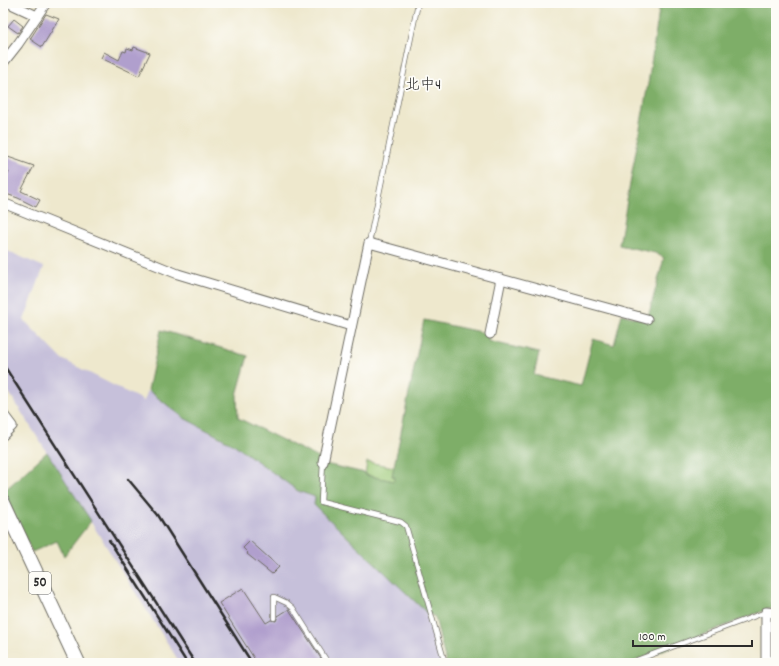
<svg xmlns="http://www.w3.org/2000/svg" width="779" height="666" viewBox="0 0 779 666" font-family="Dekko,'Klee One',sans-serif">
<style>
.industrial{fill:#c6c0da}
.green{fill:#9dca78;stroke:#647a52}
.forest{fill:#7eae68;stroke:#546c4a}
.building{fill:#b09fcd}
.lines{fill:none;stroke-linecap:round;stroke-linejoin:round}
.lane-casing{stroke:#6f6d64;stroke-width:6}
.street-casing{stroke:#6f6d64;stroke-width:11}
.primary-casing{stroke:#6f6d64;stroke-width:16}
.lane{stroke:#fff;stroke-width:4.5}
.street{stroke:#fff;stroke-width:9}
.primary{stroke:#fff;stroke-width:14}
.rail{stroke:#2b2b2b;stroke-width:2.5}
.labels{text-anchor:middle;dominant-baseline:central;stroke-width:3.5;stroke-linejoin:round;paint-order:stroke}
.shield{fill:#fdfcf7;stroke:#6a6a68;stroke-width:1}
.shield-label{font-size:13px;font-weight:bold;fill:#2b2b2b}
.neighbourhood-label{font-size:15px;fill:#2b2b2b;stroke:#fdfcf7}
</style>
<rect width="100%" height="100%" fill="#fdfcf7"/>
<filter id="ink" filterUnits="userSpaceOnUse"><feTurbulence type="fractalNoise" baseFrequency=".025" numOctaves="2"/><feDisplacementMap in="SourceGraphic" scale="8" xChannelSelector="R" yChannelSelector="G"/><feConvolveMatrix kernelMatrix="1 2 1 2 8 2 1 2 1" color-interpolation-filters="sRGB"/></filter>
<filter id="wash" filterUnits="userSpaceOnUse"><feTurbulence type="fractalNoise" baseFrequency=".012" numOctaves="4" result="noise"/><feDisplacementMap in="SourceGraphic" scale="16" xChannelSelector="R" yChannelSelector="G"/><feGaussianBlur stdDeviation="0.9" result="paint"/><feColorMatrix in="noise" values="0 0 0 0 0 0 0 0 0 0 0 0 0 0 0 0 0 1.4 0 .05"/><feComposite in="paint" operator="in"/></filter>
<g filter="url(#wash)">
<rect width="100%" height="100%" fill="#eee8cd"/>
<path class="industrial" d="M3,249l41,18 -20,53 38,39 82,42 4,-11 36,28 51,27 63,46 17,6 -1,8 113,108 14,50h-261l-177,-280z"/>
<path class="green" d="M367,462l27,5 -2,9 3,1 -1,4 -29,-6z"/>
<g class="forest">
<path d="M660,3h116v572l-5,29 5,3 -13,4 -133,52h-184l-11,-46 -8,-4 -113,-108 1,-8 -17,-6 -63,-46 -51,-27 -36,-28 13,-60 87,26 -11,39 1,23 83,41v4l44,10v2l29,6 1,-4 -3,-1 32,-156 66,14 -2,7 51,12 -5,22 47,11 12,-47 21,6 8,-31 25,7 17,-63 -9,-5 -36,-8 29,-161z"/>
<path d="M47,452l44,69 -27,35 -7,-15 -25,11 -29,-60z"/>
</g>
<g id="blocks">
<g class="building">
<path d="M46,14l13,5 -17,28 -12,-8z"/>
<path d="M14,19l9,7 -5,7 -10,-7z"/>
<path d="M134,47l16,6 -11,23 -38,-18 3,-6 15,8 4,-9 3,1 1,-4 6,2z"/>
<path d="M8,157l26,9 -13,25 19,9 -4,7 -18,-9 -15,-5v-7l6,-14h-2l1,-3 -4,-2z"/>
<path d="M250,541l29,26 -7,7 -25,-20 1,-1 -5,-5z"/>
<path d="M243,588l23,35 5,-3 5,1 2,-5 11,-7 1,2 34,52h-67l-38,-60z"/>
</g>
</g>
</g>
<g filter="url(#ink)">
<use href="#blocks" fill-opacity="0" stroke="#6f6d64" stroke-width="1"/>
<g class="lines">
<defs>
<g id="lane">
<path d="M369,243l49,-240"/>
<path d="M323,462l-2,40 80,20 5,4 39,137"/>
<path d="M274,618v-21l13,6 6,5 35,55"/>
<path d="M635,663l2,-3 129,-48"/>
</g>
<g id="street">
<path d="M9,3l28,13"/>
<path d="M3,63l15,-19 28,-41"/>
<path d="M3,203l175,71 173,52"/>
<path d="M490,334l11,-55"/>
<path d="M3,414l9,12 -9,9"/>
<path d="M323,462l46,-219 278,76"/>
<path d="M766,663v-51l10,1"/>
</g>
<path id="primary" d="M3,502l75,161"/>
</defs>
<use href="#lane" class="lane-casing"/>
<use href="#street" class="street-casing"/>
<use href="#primary" class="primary-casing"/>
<use href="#lane" class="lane"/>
<use href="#street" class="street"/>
<use href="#primary" class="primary"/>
<g class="rail">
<path d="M3,364l192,299"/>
<path d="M128,479l30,36 94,148"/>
<path d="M109,540l78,123"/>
</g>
</g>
</g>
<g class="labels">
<rect class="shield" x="29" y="572" width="22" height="22" rx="3"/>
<g class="shield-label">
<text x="40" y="583">50</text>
</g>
<g class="neighbourhood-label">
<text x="423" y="86">北中4</text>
</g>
</g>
<rect width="779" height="666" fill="none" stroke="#fdfcf7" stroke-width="16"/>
<path d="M633 640v6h119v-6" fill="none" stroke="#2b2b2b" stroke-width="2"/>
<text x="639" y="640" font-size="12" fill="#2b2b2b" stroke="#fdfcf7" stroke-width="3" paint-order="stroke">100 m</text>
</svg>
